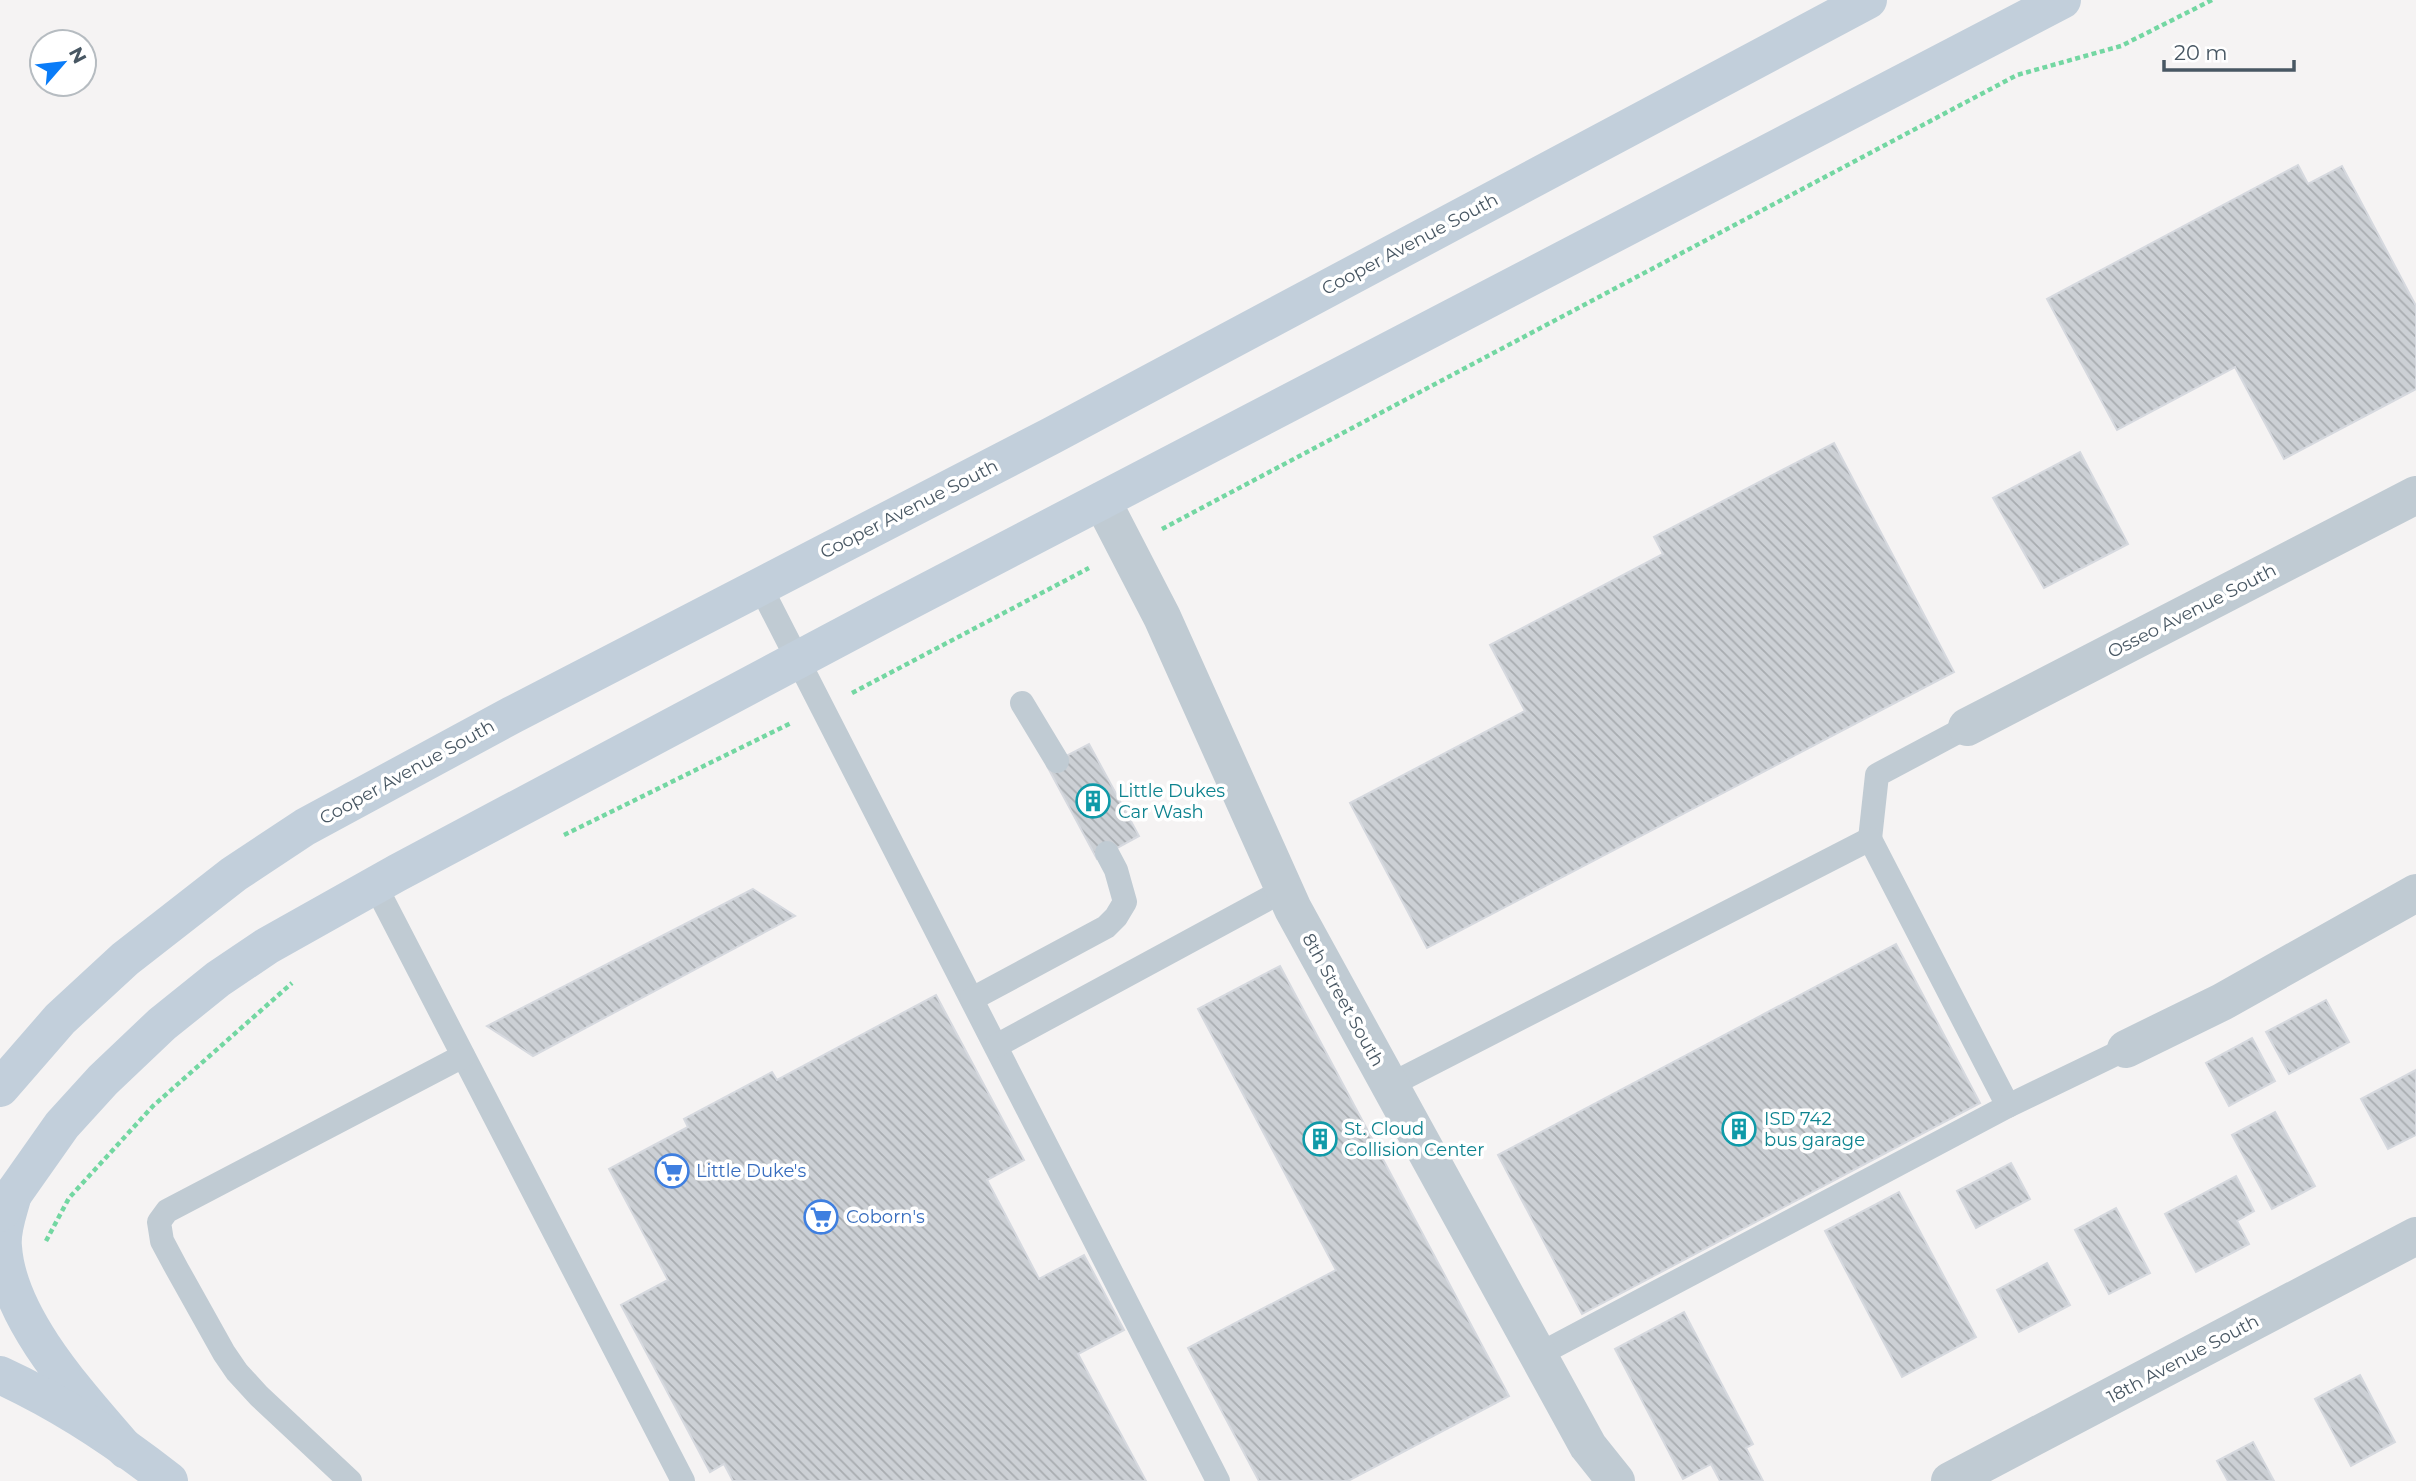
<svg xmlns="http://www.w3.org/2000/svg" width="2416" height="1481" viewBox="0 0 2416 1481" font-family="Montserrat,sans-serif">
<style>
.building{fill:url(#building-back-hatch);stroke:#d6d9df;stroke-width:2}
.lines{fill:none;stroke-linecap:round;stroke-linejoin:round}
.path{stroke:#73d7a2;stroke-width:4.5;stroke-dasharray:5 3.5;stroke-linecap:butt}
.service{stroke:#c0cbd3;stroke-width:24}
.minor{stroke:#c0cbd3;stroke-width:38}
.secondary{stroke:#c2cfdb;stroke-width:38}
.labels{text-anchor:middle;dominant-baseline:central;stroke-width:7;stroke-linejoin:round;paint-order:stroke}
.street-label{font-size:18px;fill:#485763;stroke:#fff}
.culture-label{font-size:18px;fill:#0d838f;stroke:#fff;text-anchor:start}
.shop-label{font-size:18px;fill:#366cbe;stroke:#fff;text-anchor:start}
</style>
<defs>
<pattern id="building-back-hatch" width="6" height="6" patternUnits="userSpaceOnUse" patternTransform="scale(1.75)"><rect width="6" height="6" fill="#ccd0d5"/><path d="M-1 5l2 2M0 0l6 6M5-1l2 2" fill="none" stroke="#a8acb0"/></pattern>
</defs>
<rect width="100%" height="100%" fill="#f5f3f3"/>
<g class="building">
<path d="M2298,165l10,19 34,-18 74,140v83l-132,70 -49,-92 -118,63 -70,-131z"/>
<path d="M1834,443l120,229 -527,276 -77,-145 175,-92 -35,-66 173,-91 -9,-17z"/>
<path d="M2080,452l48,92 -84,44 -51,-90z"/>
<path d="M1089,744l50,92 -42,23 -50,-93z"/>
<path d="M753,889l42,27 -262,140 -46,-30z"/>
<path d="M1896,944l84,159 -398,211 -84,-159z"/>
<path d="M1280,966l229,430 -161,85h-89l-71,-133 148,-78 -138,-261z"/>
<path d="M936,995l88,165 -37,20 52,99 45,-24 40,75 -46,24 68,127h-413l-9,-17 -14,8 -89,-167 47,-25 -59,-111 79,-42 -4,-8 88,-47 5,8z"/>
<path d="M2326,1000l23,42 -60,32 -23,-42z"/>
<path d="M2252,1038l23,43 -46,25 -23,-43z"/>
<path d="M2416,1070v65l-28,14 -27,-50z"/>
<path d="M2275,1112l40,74 -43,23 -40,-74z"/>
<path d="M2011,1163l19,36 -54,29 -19,-37z"/>
<path d="M2236,1176l18,35 -17,10 12,23 -53,28 -31,-58z"/>
<path d="M1899,1192l77,145 -74,40 -77,-146z"/>
<path d="M2116,1208l34,65 -41,21 -34,-64z"/>
<path d="M2047,1263l23,42 -51,27 -22,-42z"/>
<path d="M1684,1312l69,132 -7,4 17,33h-43l-9,-17 -28,15 -68,-130z"/>
<path d="M2360,1375l35,67 -44,24 -36,-67z"/>
<path d="M2253,1442l21,39h-46l-11,-20z"/>
</g>
<g class="lines">
<g class="path">
<path d="M1162,529l855,-454 104,-29 91,-46"/>
<path d="M852,693l237,-125"/>
<path d="M564,835l227,-112"/>
<path d="M46,1241l23,-43 84,-92 139,-123"/>
</g>
<g class="service">
<path d="M760,586l458,895"/>
<path d="M1022,703l35,58"/>
<path d="M1870,839l7,-64 90,-48"/>
<path d="M375,885l308,596"/>
<path d="M972,999l134,-72 10,-10 9,-15 -9,-32 -9,-17"/>
<path d="M996,1046l288,-156"/>
<path d="M1390,1085l480,-246 138,267 -470,249"/>
<path d="M2008,1106l118,-57"/>
<path d="M350,1481l-91,-85 -22,-24 -13,-19 -47,-84 -15,-28 -3,-19 8,-11 296,-155"/>
</g>
<g class="minor">
<path d="M1102,501l60,116 131,292 295,537 28,35"/>
<path d="M1967,727l449,-232"/>
<path d="M2126,1049l96,-47 194,-109"/>
<path d="M1950,1481l466,-245"/>
</g>
<g class="secondary">
<path d="M0,1088l60,-69 65,-60 109,-85 71,-47 207,-112 539,-279 817,-436"/>
<path d="M13,1194c-4,17 -12,35 -10,53 5,73 77,149 123,203"/>
<path d="M0,1213l62,-88 41,-45 59,-56 56,-45 49,-33 130,-73 485,-258 1180,-615"/>
<path d="M0,1375c61,28 116,64 169,106"/>
</g>
</g>
<defs>
<symbol id="building-ring" viewBox="-11 -11 22 22"><circle r="9.5" fill="#fff" stroke="#0f9aa8" stroke-width="1.5"/><path d="M-4-6H4V6H1V3H-1V6H-4ZM-2.5-4.3h1.7v1.8h-1.7ZM.8-4.3h1.7v1.8H.8ZM-2.5-1h1.7V.8h-1.7ZM.8-1h1.7V.8H.8Z" fill="#0f9aa8"/></symbol>
<symbol id="supermarket-ring" viewBox="-11 -11 22 22"><circle r="9.5" fill="#fff" stroke="#3f7fe0" stroke-width="1.5"/><path d="M-6-5.5h2.5l.6 2H6L4.5 2H-2.5L-4.4-4H-6ZM-1.5 3.2a1.3 1.3 0 1 0 .1 0ZM3 3.2a1.3 1.3 0 1 0 .1 0Z" fill="#3f7fe0"/></symbol>
</defs>
<g fill-rule="evenodd">
<use href="#building-ring" x="1074" y="782" width="38" height="38"/>
<use href="#building-ring" x="1720" y="1110" width="38" height="38"/>
<use href="#building-ring" x="1301" y="1120" width="38" height="38"/>
<use href="#supermarket-ring" x="653" y="1152" width="38" height="38"/>
<use href="#supermarket-ring" x="802" y="1198" width="38" height="38"/>
</g>
<g class="labels">
<g class="street-label">
<text transform="translate(1410 244) rotate(-28)">Cooper Avenue South</text>
<text transform="translate(909 509) rotate(-27)">Cooper Avenue South</text>
<text transform="translate(2192 611) rotate(-27)">Osseo Avenue South</text>
<text transform="translate(407 772) rotate(-29)">Cooper Avenue South</text>
<text transform="translate(1343 1000) rotate(61)">8th Street South</text>
<text transform="translate(2183 1359) rotate(-28)">18th Avenue South</text>
</g>
<g class="culture-label">
<text x="1118" y="791">Little Dukes<tspan x="1118" dy="21">Car Wash</tspan></text>
<text x="1764" y="1119">ISD 742<tspan x="1764" dy="21">bus garage</tspan></text>
<text x="1344" y="1129">St. Cloud<tspan x="1344" dy="21">Collision Center</tspan></text>
</g>
<g class="shop-label">
<text x="696" y="1171">Little Duke's</text>
<text x="846" y="1217">Coborn's</text>
</g>
</g>
<g transform="translate(63 63) rotate(62)"><circle r="33" fill="#ffffff" stroke="#b6bcc1" stroke-width="2"/>
<path d="M0-5L12 26L0 18L-12 26Z" fill="#0a7cf8"/>
<text y="-10" font-size="19" font-weight="bold" text-anchor="middle" fill="#485763">N</text>
</g>
<path d="M2164 60v10h130v-10" fill="none" stroke="#485763" stroke-width="3.5"/>
<text x="2174" y="60" font-size="21" fill="#485763" stroke="#ffffff" stroke-width="5" paint-order="stroke">20 m</text>
</svg>
